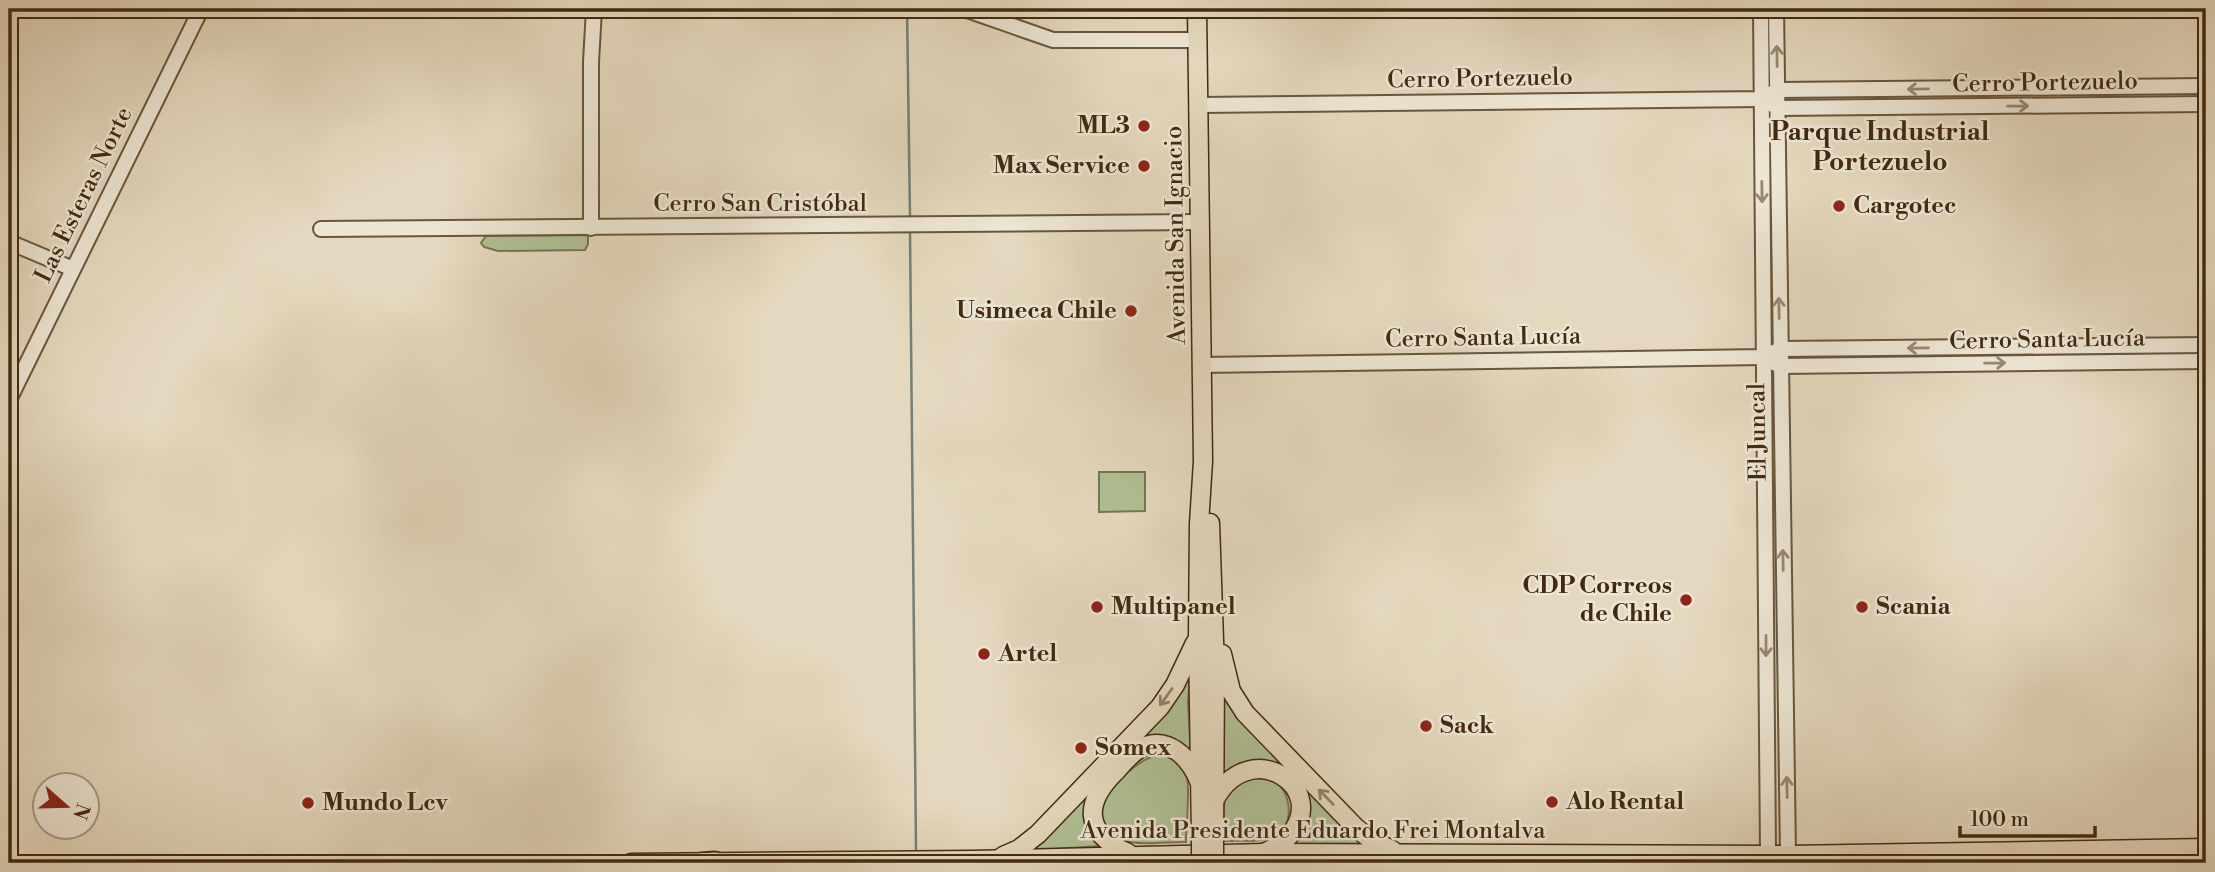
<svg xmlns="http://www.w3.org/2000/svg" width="2215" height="872" viewBox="0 0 2215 872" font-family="'Libre Bodoni',serif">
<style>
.green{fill:#b0bf94;stroke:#797452;stroke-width:2}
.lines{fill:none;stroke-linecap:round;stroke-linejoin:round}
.stream{stroke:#757f75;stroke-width:2.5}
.minor-casing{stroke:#6a563c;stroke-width:18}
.major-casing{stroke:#422a10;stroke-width:21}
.highway-casing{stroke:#422a10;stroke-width:23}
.minor{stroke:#ede6d5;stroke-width:14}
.major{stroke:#e4d8be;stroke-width:18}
.highway{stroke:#e4d8be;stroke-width:19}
.major-bridge-casing{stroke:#422a10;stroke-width:21;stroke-linecap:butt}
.major-bridge{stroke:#e4d8be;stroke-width:18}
.oneway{stroke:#988872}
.oneway2{stroke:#938167}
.poi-dot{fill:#8f2418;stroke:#ede6d5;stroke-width:2.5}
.labels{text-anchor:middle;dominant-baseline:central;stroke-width:5;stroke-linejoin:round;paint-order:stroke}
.street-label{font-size:24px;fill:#422a10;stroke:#ede6d5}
.poi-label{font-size:24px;font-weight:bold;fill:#422a10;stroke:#ede6d5;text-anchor:start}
.neighbourhood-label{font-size:26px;font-weight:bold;fill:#422a10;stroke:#ede6d5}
</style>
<rect width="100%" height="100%" fill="#e4d8be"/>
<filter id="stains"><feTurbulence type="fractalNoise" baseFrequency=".00286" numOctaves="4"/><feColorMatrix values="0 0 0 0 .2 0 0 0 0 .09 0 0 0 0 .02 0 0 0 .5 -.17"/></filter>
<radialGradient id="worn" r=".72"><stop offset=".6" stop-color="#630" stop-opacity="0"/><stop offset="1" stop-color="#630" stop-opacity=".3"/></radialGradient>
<g class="green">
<path d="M588,235v9l-3,6 -87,1 -14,-4 -3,-4 5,-7z"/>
<path d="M1099,472h46v39l-46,1z"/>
<path d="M1190,670l-2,33 3,50 -45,-14 -59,87 6,13 8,7 -78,5z"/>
<path d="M1227,695l143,149 -36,4 -46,-4 11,-12 -8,-58 -69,6v-81z"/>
<path d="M1160,755c11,2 22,8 26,19 5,12 0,53 0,68 -19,0 -47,4 -64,-2 -9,-2 -11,-7 -16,-14 -5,-7 -7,-16 -3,-25 7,-16 39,-45 57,-46z"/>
<path d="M1257,776c7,2 15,3 21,8 16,14 15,49 -8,55 -14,3 -31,1 -45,2 -1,-35 -9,-55 32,-65z"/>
</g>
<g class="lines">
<g class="stream">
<path d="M907,9l3,208"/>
<path d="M910,233l6,616"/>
</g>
<defs>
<g id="minor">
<path d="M964,9l89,31h145"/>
<path d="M1761,9l7,846"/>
<path d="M1776,9l12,846"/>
<path d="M1771,104l7,4 428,-4"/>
<path d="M1199,105l562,-6 17,-9 428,-4"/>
<path d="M591,228v-166l3,-53"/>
<path d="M321,229l879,-7"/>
<path d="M9,242l64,27"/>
<path d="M1774,363l6,3 426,-5"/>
<path d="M1202,365l562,-8 16,-8 426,-4"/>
<path d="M9,400l192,-391"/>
</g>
<g id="major">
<path d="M1197,9l6,452 -4,63 -1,113 3,202"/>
<path d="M1210,523l5,147 -1,168"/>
<path d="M1222,654l9,37 14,22 111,115 17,13 19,9"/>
<path d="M1214,801c35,-68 119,-13 74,36 -6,7 -14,11 -22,15"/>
<path d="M1128,853c-46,-21 -44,-51 -11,-83 7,-8 14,-17 24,-22 27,-13 49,10 58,33"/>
<path d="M1003,856l16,-7 19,-15 122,-127 15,-22 20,-42"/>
<path d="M631,863l342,-3 291,-7 524,2 418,-7"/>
</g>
<g id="highway">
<path d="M702,863l13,-1"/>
<path d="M1721,863l47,-8"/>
</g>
</defs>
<use href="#minor" class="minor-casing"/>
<use href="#major" class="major-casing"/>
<use href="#highway" class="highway-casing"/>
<use href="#minor" class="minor"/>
<use href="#major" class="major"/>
<use href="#highway" class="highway"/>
<defs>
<g id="major-bridge">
<path d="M1214,838v25"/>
<path d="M1201,839v24"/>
</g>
</defs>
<use href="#major-bridge" class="major-bridge-casing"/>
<use href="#major-bridge" class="major-bridge"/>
</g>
<defs><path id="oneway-shaft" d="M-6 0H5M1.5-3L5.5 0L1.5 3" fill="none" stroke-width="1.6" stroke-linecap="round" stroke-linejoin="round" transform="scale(1.75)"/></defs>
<g class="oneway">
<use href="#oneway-shaft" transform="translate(1777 56) rotate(-91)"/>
<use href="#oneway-shaft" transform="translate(1918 89) rotate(179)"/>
<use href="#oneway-shaft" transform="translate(2018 106) rotate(-1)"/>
<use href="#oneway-shaft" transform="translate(1762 192) rotate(89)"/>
<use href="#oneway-shaft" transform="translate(1779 308) rotate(-91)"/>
<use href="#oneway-shaft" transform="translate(1918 348) rotate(179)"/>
<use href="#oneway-shaft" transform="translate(1995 363) rotate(-1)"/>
<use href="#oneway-shaft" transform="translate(1783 560) rotate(-91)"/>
<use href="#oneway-shaft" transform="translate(1766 646) rotate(90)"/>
<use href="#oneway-shaft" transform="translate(1787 787) rotate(-91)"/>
</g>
<g class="oneway2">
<use href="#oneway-shaft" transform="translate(1166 697) rotate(126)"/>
<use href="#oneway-shaft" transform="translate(1326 797) rotate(-134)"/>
</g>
<g class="poi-dot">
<circle cx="1144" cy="126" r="7"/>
<circle cx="1144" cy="166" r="7"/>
<circle cx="1839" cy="206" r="7"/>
<circle cx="1131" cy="311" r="7"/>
<circle cx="1686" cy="600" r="7"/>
<circle cx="1097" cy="607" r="7"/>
<circle cx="1862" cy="607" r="7"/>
<circle cx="984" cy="654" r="7"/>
<circle cx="1426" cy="726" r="7"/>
<circle cx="1081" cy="748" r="7"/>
<circle cx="1552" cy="802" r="7"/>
<circle cx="308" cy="803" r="7"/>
</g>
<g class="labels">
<g class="street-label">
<text transform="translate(1480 79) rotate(-1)">Cerro Portezuelo</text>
<text transform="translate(2045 83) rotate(-1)">Cerro Portezuelo</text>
<text transform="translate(84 195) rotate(-64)">Las Esteras Norte</text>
<text x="760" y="204">Cerro San Cristóbal</text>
<text transform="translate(1176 235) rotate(-91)">Avenida San Ignacio</text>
<text transform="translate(1483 338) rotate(-1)">Cerro Santa Lucía</text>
<text transform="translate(2047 340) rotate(-1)">Cerro Santa Lucía</text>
<text transform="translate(1758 432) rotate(-91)">El Juncal</text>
<text x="1313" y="831">Avenida Presidente Eduardo Frei Montalva</text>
</g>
<g class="poi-label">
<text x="1130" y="126" text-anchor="end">ML3</text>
<text x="1130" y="166" text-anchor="end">Max Service</text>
<text x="1853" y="206">Cargotec</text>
<text x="1117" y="311" text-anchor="end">Usimeca Chile</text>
<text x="1672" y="586" text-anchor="end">CDP Correos<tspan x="1672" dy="28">de Chile</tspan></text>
<text x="1111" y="607">Multipanel</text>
<text x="1876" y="607">Scania</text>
<text x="998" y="654">Artel</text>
<text x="1440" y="726">Sack</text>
<text x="1095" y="748">Somex</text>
<text x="1566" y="802">Alo Rental</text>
<text x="322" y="803">Mundo Lcv</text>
</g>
<g class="neighbourhood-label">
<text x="1880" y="132">Parque Industrial<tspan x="1880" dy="30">Portezuelo</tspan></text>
</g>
</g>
<rect width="2215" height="872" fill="none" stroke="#e4d8be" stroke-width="35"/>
<rect x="10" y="10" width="2194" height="851" fill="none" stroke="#422a10" stroke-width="3.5"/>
<rect x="18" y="18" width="2180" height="837" fill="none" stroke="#422a10" stroke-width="2"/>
<g transform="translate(66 806) rotate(110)"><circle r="33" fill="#ede6d5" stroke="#a99b86" stroke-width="2"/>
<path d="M0-5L12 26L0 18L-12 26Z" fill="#8f2418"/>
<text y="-10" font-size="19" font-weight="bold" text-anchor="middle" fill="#422a10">N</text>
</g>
<path d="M1960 826v10h135v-10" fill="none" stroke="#422a10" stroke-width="3.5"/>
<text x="1970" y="826" font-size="21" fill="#422a10" stroke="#ede6d5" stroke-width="5" paint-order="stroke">100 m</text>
<rect width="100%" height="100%" filter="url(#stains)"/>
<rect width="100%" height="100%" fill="url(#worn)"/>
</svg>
